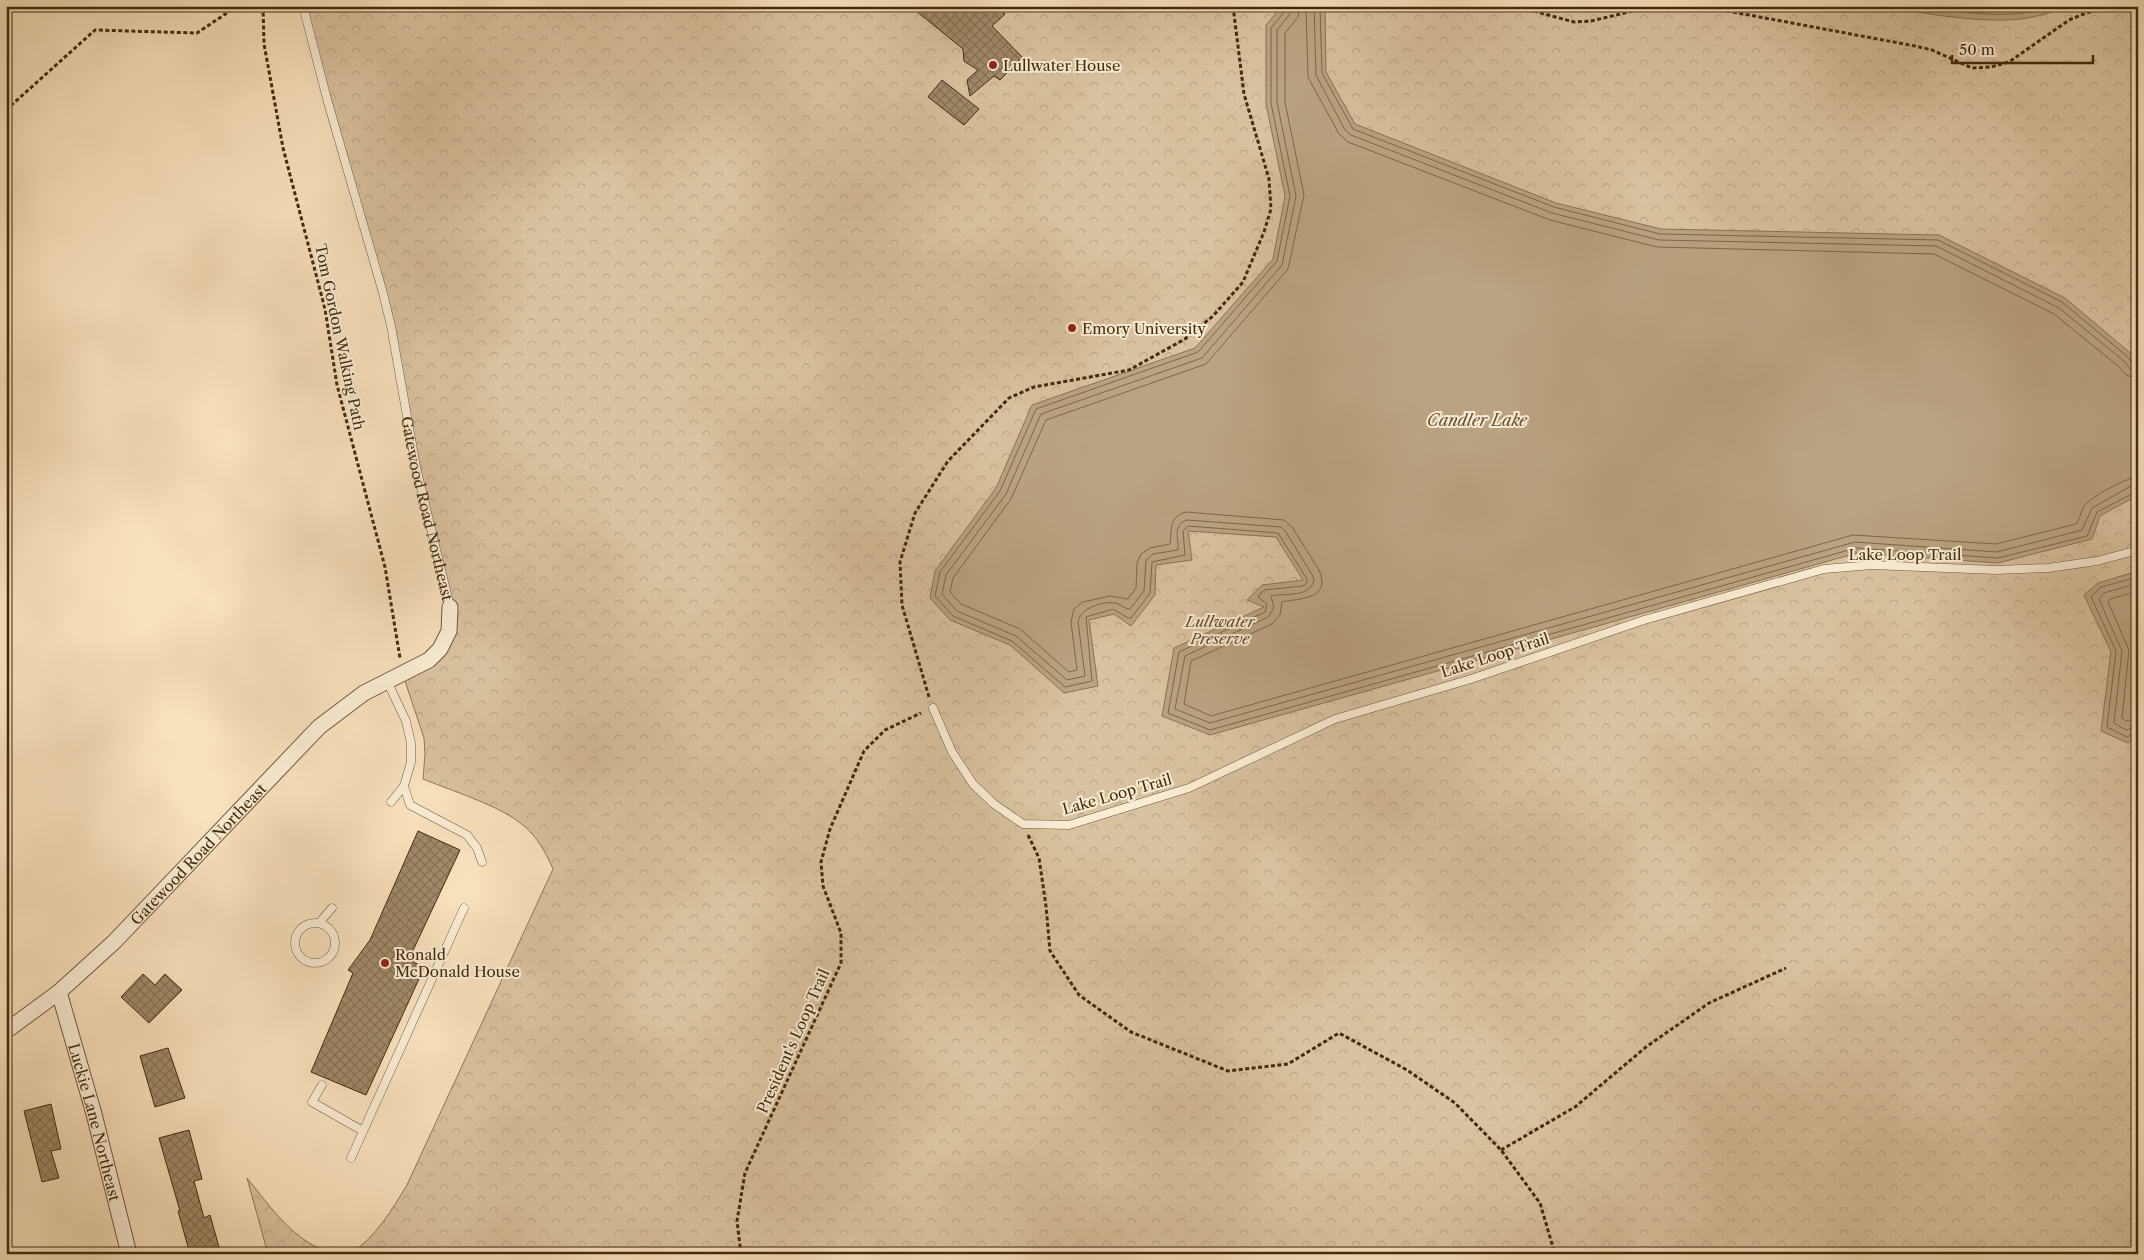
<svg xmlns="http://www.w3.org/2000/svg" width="2144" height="1260" viewBox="0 0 2144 1260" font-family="'Libre Caslon Text',serif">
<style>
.forest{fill:url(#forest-crowns);stroke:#8e7656}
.water{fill:#baa381;stroke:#8a7352}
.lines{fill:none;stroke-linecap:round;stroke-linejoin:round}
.shore{stroke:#7e6746;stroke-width:1}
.building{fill:url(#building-cross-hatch);stroke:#432b0c}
.lane-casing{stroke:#705838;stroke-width:9}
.street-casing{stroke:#705838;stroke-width:17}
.path{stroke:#432b0c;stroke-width:3;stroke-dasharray:4 2.5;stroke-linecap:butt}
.lane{stroke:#faecd4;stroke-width:8}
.street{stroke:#faecd4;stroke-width:15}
.poi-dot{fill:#8f2418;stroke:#faecd4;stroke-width:2}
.labels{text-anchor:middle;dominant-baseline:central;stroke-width:4;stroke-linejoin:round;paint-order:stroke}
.poi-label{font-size:15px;fill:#432b0c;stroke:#faecd4;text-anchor:start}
.street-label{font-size:15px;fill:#432b0c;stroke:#faecd4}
.park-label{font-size:15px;font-style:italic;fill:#614929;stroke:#faecd4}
.water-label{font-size:16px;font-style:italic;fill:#674f2f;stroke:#faecd4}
</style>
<defs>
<pattern id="forest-crowns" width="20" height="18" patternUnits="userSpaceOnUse" patternTransform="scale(1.25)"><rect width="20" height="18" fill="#d9c29f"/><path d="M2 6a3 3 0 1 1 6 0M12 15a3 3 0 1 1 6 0" fill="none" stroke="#bba788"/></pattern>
<pattern id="building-cross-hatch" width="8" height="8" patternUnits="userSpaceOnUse" patternTransform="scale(1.25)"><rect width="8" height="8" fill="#a18a68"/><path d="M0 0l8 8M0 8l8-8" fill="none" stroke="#857154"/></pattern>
</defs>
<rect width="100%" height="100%" fill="#f8e1bd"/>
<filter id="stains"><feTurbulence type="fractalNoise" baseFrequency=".004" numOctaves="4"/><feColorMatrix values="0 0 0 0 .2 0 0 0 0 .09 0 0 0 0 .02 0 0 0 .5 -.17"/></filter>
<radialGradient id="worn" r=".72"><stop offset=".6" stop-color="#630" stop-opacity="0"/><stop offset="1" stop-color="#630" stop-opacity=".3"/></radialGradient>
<g class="forest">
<path d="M303,6h1835v1248h-1788c26,-17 41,-43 57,-69l146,-316c-8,-18 -17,-35 -34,-47 -22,-17 -69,-32 -96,-43l2,-25 -1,-16 -22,-66 38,-23 10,-42 -26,-108 -33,-173z"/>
<path d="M247,1178c27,33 45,62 86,76h-65z"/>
</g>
<g class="water">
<path d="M1282,6h43l1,66 29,52 201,79 105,26 278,6 126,63 69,58 4,13v126l-38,21 -8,23 -94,24 -141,-10 -647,182 -48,-19 12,-68 90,-41 -17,-7 15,-15 41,-5 -27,-43 -88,-6 4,29 -36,5 -1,30 -24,31 -17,-12 -25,6 9,66 -34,7 -54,-48 -60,-25 -20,-22 5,-27 61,-83 36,-83 163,-57 78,-89 12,-63 -19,-92v-79z"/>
<path d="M1872,6h197c-16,6 -32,11 -48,13 -44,5 -105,-8 -149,-13z"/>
<path d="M2138,571v165l-10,7 -27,-12 10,-79 -27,-57 14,-12z"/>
</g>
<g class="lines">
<g class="shore">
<path d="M1286,6l-1,5 -14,17v75l19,93 -13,65 -79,91 -162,57 -36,82 -60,81 -5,24 18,20 59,25 53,46 27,-6 -6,-64 27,-8 15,9h3l19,-25 2,-31 33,-7 -2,-24 5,-5 90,7 29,46v4l-4,3 -39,4 -6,7 9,7 -2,8 -86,40 -11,61 42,17 646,-182 142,10 89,-22 10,-24 41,-21"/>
<path d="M1292,6l-2,8 -13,16v72l19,94 -14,69 -80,93 -161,56 -35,80 -60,81 -4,19 15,17 59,25 51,44 18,-4 -7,-54c2,-14 25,-21 37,-19 6,1 9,6 15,6l14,-18 2,-31 7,-6 25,-4c1,-12 -6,-25 9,-30l94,7 5,5 28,46c-1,20 -29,15 -43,18l3,12 -6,9 -83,39 -10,53 35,14 645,-181 142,10 85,-22 10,-22 39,-22 7,-2"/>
<path d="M1300,6l-2,11 -13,16v69l19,93 -16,74 -82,95 -160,56 -35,79 -58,79 -3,14 11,12 59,25 49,43 8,-2 -6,-48 3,-13 9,-7 27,-6 18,3 8,-11 1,-25 4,-9 9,-6 20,-4c2,-14 -2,-27 16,-32l98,8 8,7 27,43c13,30 -20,28 -37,32l-2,13 -8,9 -81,37 -7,43 27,12 642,-181 143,9 80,-20c4,-5 5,-13 8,-18 7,-9 43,-29 54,-29"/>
<path d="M1306,6l2,71 31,57 9,8 202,78 107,27 277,7 120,60 64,52 8,9 12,4"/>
<path d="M1314,6l2,69 29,55 6,5 201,78 107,27 277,6 123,62 65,53 6,8 8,2"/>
<path d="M1320,6l2,67 31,56 201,78 106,27 278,6 124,62 67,56 4,6 5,1"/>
<path d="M1915,6c45,5 95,16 139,0"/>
<path d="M1970,6h56"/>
<path d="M2138,577l-37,10 -10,10 25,54 -9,76 20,10 11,-5"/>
<path d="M2138,583l-34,10 -5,6 23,52 -8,72 12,7 12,-4"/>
<path d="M2138,591l-28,8 -2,3 21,48 -7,68 4,3 12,-3"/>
</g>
</g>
<g class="building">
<path d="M910,6h87l8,8 -13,12 30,31 -22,23 -6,-4 -24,20 -3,-16 11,-10 -14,-9 -1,-12z"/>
<path d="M942,80l37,29 -15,16 -36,-28z"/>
<path d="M418,831l42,19 -51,109 15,9 -58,127 -55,-23 42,-99 -5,-3 22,-30z"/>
<path d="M143,974l12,11 10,-11 17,16 -33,33 -28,-26z"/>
<path d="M168,1048l17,50 -30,9 -15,-51z"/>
<path d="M51,1104l10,45 -10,2 8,27 -17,4 -18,-71z"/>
<path d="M189,1130l13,49 -8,2 10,37 6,-3 11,39h-31l-12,-43h2l-21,-73z"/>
</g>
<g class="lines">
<defs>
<g id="lane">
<path id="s1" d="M303,6l24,93 56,194 8,33 25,141 34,140"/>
<path d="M387,681l19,40 5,22v19l-7,24 -13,16"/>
<path d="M933,708l19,44 21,32 21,20 29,20 46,1 120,-37 146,-69 136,-40 173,-59 180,-51 48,-4 124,5 52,-2 49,-7 41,-11"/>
<path d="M404,786l6,19 57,30 10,13 5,14"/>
<circle cx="315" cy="943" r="20"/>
<path d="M319,923l13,-15"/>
<path d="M322,1085l-10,17 51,29"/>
<path d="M351,1158l113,-250"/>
</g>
<g id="street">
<path id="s2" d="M59,992l35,122 35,140"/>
<path id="s3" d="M6,1031l53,-39 55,-50 205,-215 45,-34 65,-33 11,-11 9,-18 1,-24"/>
</g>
</defs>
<use href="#lane" class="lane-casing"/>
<use href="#street" class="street-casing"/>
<g class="path">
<path d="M263,6l1,38 19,104 42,161 12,76 48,182 15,91"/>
<path d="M1515,6l59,16 17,-1 63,-15"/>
<path d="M1701,6l214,40 17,4 40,18 19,-1 18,-5 60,-42 17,-7 31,-7"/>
<path d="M6,110l89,-80 102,3 33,-22 3,-5"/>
<path d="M929,697l-27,-92 -2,-43 15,-49 33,-52 61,-63 25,-11 95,-17 56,-31 28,-23 30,-34 21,-50 7,-23 -2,-30 -25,-85 -11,-88"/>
<path d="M1028,835l11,23 7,48 4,45 29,44 52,37 97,39 60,-7 51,-31 68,37 48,33 46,47 39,53 15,51"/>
<path d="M1501,1150l74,-43 71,-60 63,-44 77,-35"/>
<path d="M741,1254l-4,-33 8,-48 96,-210v-30l-18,-47 -2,-24 9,-33 34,-78 21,-21 36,-17"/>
</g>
<use href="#lane" class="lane"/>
<use href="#street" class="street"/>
</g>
<g class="poi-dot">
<circle cx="993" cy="65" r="5"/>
<circle cx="1072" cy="328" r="5"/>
<circle cx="385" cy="963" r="5"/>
</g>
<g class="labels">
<g class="poi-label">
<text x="1003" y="65">Lullwater House</text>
<text x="1082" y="328">Emory University</text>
<text x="395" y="954">Ronald<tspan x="395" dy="17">McDonald House</tspan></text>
</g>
<g class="street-label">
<text transform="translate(340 337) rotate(78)">Tom Gordon Walking Path</text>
<text stroke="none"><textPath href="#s1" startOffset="518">Gatewood Road Northeast</textPath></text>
<text x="1905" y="554">Lake Loop Trail</text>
<text transform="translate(1495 655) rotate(-18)">Lake Loop Trail</text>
<text transform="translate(1117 794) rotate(-16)">Lake Loop Trail</text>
<text stroke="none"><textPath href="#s3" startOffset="262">Gatewood Road Northeast</textPath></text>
<text transform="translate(793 1041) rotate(-66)">President's Loop Trail</text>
<text stroke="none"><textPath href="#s2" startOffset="135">Luckie Lane Northeast</textPath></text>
</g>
<g class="park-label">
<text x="1220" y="621">Lullwater<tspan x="1220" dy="17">Preserve</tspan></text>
</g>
<g class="water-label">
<text x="1477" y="420">Candler Lake</text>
</g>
</g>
<rect width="2144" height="1260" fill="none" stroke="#f8e1bd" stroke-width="25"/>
<rect x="8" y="8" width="2129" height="1245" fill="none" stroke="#432b0c" stroke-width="2.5"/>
<rect x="12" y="12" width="2119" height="1235" fill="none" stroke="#432b0c"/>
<path d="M1952 55v8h141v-8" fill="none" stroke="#432b0c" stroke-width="2.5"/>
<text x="1959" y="55" font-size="15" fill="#432b0c" stroke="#faecd4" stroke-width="4" paint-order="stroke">50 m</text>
<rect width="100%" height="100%" filter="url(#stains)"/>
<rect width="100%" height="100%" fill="url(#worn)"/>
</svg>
